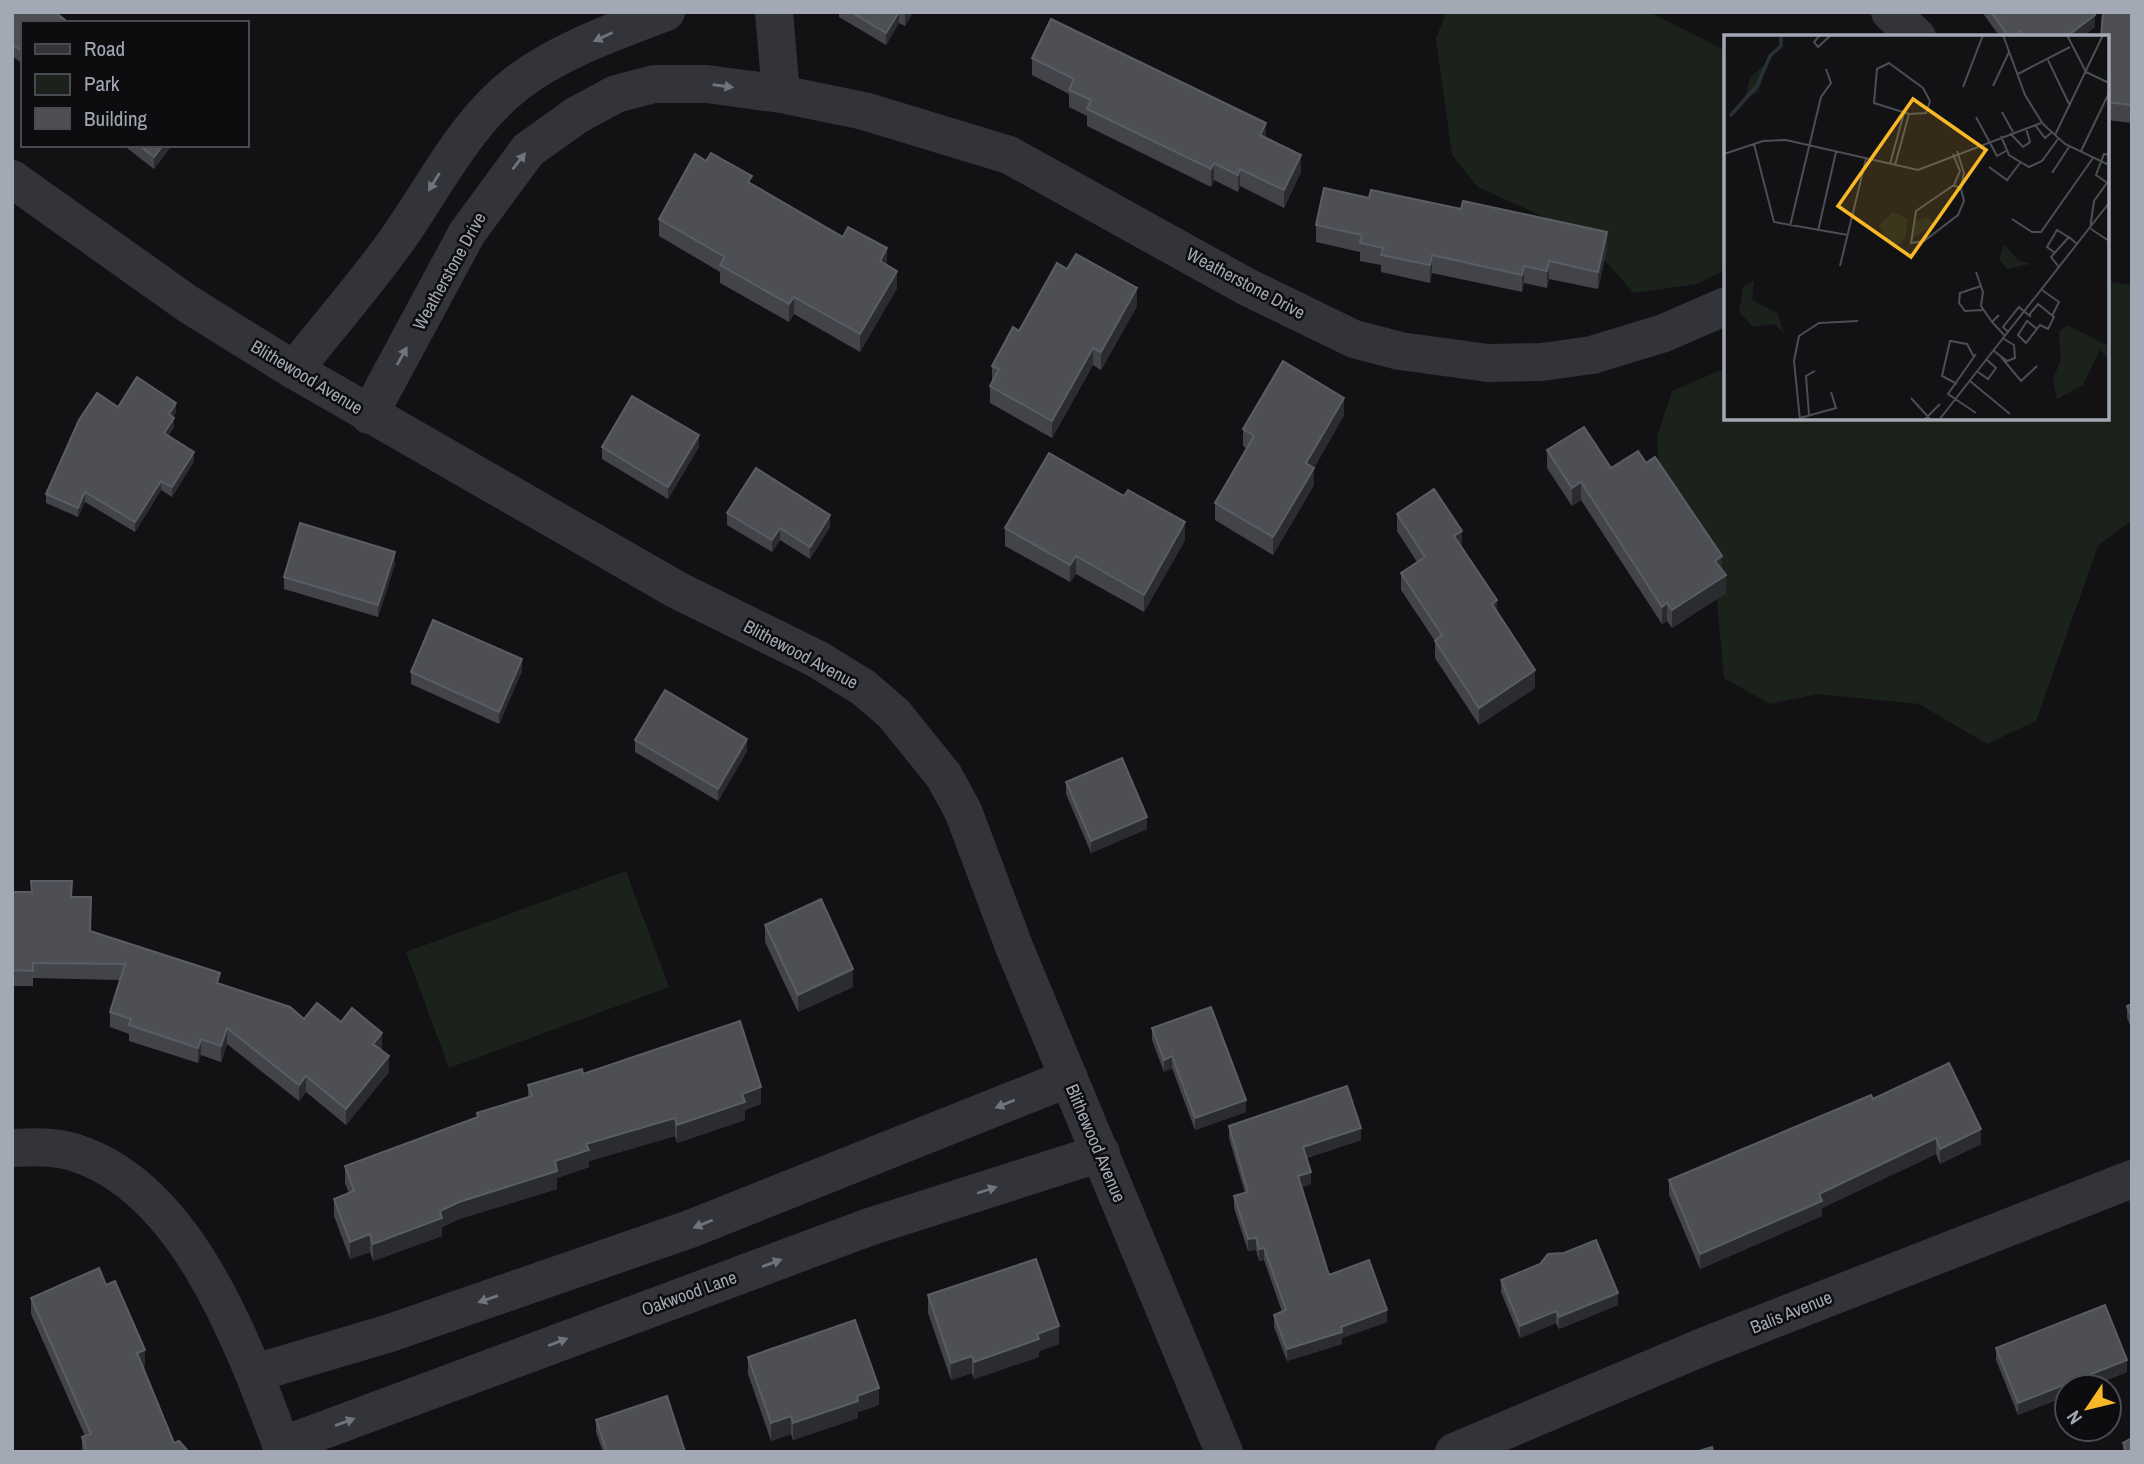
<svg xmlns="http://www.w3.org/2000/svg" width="2144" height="1464" viewBox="0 0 2144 1464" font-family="'Archivo Narrow',sans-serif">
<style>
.green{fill:#1a221b}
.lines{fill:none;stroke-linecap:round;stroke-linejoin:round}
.minor{stroke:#333439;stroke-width:38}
.wall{fill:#434449}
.shaded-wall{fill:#2b2c2f}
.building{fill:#4e4f55;stroke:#5b5d64;stroke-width:2}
.oneway{fill:#71747d}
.labels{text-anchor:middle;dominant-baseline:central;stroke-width:5;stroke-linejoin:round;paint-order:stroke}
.street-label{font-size:18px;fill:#a3a8b5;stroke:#0d0d0f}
.inset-river{fill:none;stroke:#283038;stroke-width:3.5}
.inset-road{fill:none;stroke:#4c4e54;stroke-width:2}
.view{fill:#f9b825;fill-opacity:0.15;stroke:#f9b825;stroke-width:3.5}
.inset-edge{fill:none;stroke:#a3a8b5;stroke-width:3.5}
</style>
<rect width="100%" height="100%" fill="#121214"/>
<g class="green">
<path d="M1446,12h203l77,39v218l-29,15 -63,9 -53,-59 -103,-47 -26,-32 -16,-116z"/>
<path d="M2107,281l25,4v235l-34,26 -62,175 -49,23 -68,-40 -102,-10 -47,10 -46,-26 -7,-76 -57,-118 -3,-48 15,-45 54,-23v50h381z"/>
<path d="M626,871l43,116 -220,81 -43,-116z"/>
</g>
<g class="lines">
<g class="minor">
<path d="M774,12l7,82 83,17 145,44 238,132 107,52 46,12 88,12 54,-1 50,-7 72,-22 62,-27"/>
<path d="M1890,12l27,25"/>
<path d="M12,179l176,125 106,66 383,220 140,69 47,29 30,26 50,62 19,35 52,138 209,503"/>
<path d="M294,370c33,-42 69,-83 100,-126 40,-55 68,-118 123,-161 43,-33 99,-52 149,-71"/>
<path d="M369,415l98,-182 61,-83 49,-35 39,-21 38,-10h53l74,10"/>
<path d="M12,1148c22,-1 43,-2 64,5 114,37 169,196 208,299"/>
<path d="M255,1373l135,-40 300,-104 379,-151"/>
<path d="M281,1446l588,-219 232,-74"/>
<path d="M1454,1452l251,-106 427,-167"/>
</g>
</g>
<g class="wall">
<path d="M12,12l11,11v41l-11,-8z"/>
<path d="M839,12h74l-8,14 -6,-3 -13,22 -47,-28z"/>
<path d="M1982,12h111l2,15 -13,10h-82z"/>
<path d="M2132,12v111l-25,-3v-83z"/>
<path d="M1032,58l234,79 35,35 -17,36 -44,-22 -2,6 -24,-12 -3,7 -124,-61v-10l-18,-9v-13l-37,-19z"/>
<path d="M123,145h49l-18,24z"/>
<path d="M706,161l46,23 135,81 10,23 -37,64 -66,-38 -5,8 -69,-39v-11l-61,-36v-17z"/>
<path d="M1316,225l291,24 -9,40 -49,-10 -2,9 -23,-5 -2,9 -90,-19 -2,10 -49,-11v-7l-21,-4v-9l-44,-10z"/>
<path d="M1137,306l-36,64 -8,-5 -41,73 -62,-35v-17l2,-4v-16l27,-35z"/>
<path d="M118,407l58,5 -3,5 1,10 -6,9 26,25 -22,36 -11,-7 -26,42 -50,-30 -7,15 -32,-14v-9z"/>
<path d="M1344,415l-30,53v17l-41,70 -58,-35v-17l32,-54 -4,-3v-17z"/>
<path d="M602,447h97l-31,52 -66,-40z"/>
<path d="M1547,450l64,18 35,-5 76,107 4,23 -54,35 -5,-7 -5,3 -81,-124 -9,6 -25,-38z"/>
<path d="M727,513l103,14 -20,32 -30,-19 -8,12 -45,-27z"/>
<path d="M1397,514l65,32 35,67 38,75 -56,37 -44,-67v-17l-34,-51v-17l16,-11 -20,-31z"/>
<path d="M1005,528l180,12 -41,72 -68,-38 -6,8 -65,-36z"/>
<path d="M395,564l-17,53 -94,-28v-12z"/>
<path d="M522,671l-23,53 -88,-40v-12z"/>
<path d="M635,740l112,11 -29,50 -83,-49z"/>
<path d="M1066,782l81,47 -56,24 -25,-59z"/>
<path d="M12,892l60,5 19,34 213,88 37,3 41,26 -1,2 8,22 -43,53 -40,-33 -7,9 -72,-57 -6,18 -20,-7 -3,8 -69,-22v-7l-19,-7v-15l10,-32 -87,-2v8h-21z"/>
<path d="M765,925l88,62 -55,25 -33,-70z"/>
<path d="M2132,1004v26l-5,-12v-12z"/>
<path d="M1152,1028l94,84 -51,18 -23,-62 -8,4 -12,-32z"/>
<path d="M583,1074l178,30 -16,6v10l-68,23 -2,-7 -86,25v6l-32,11v11l-98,30 -17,8v9l-69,25 -3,-9 -20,7 -16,-43v-17l15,-6 -4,-10v-17l132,-48v-5l51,-16v-12z"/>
<path d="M1873,1099l108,45 -41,20 -4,-10 -114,54v8l-122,53 -31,-74v-15z"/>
<path d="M1229,1126l132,14 -54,18 4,26 -9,3 27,88 58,47 -45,16v6l-55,17 -13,-34v-12l8,-3 -18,-52 -5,1 -3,-11 -8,1 -14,-43v-12l11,-3 -16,-55z"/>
<path d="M1501,1280l117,25 -59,24 -3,-6 -36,15 -19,-46z"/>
<path d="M106,1285l39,81 -3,1 32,76 15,9h-107v-15l3,-1 -54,-122v-16z"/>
<path d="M928,1295l131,49 -20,7v6l-65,22 -2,-6 -21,7 -23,-67z"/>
<path d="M1996,1348l131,24 -109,43 -22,-55z"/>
<path d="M748,1357l131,48 -21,7v6l-65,22 -2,-6 -20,7 -23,-67z"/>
<path d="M596,1420l89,32h-82l-7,-20z"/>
<path d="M2123,1443l9,9h-9z"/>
</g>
<g class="shaded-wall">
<path d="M899,12v11l-13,22v-12z"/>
<path d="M906,12h7l-8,14v-12z"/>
<path d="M2095,15v12l-13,10h-16z"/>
<path d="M2020,31v6h-8z"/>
<path d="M1266,123v17l-6,-5z"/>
<path d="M163,145h9l-18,24v-12z"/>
<path d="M1301,155v17l-17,36v-18z"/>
<path d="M1214,163v17l-3,7v-18z"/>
<path d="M1240,169v17l-2,6v-17z"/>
<path d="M1607,232v17l-9,40v-17z"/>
<path d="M887,248v18l-7,-5z"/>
<path d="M1432,255v18l-2,10v-18z"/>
<path d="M1549,261v18l-2,9v-17z"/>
<path d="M1524,266v17l-2,9v-17z"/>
<path d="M897,271v17l-37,64v-18z"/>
<path d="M1137,288v18l-36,64v-18z"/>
<path d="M794,297v17l-5,8v-18z"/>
<path d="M1093,348v17l-41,73v-17z"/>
<path d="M1344,398v17l-30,53v17l-41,70v-18l33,-74z"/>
<path d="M176,403v9l-7,12v-10z"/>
<path d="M174,418v9l-10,16v-10z"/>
<path d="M699,435v12l-31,52v-12z"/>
<path d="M194,452v9l-22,36v-10z"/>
<path d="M161,481v9l-26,42v-10z"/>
<path d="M1581,482v18l-9,6v-18z"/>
<path d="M85,492v10l-7,15v-9z"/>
<path d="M830,515v12l-20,32v-12z"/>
<path d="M1185,522v18l-41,72v-17z"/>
<path d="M780,528v12l-8,12v-12z"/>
<path d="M1462,531v18l-8,-13z"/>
<path d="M395,552v12l-17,53v-12z"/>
<path d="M1076,556v18l-6,8v-17z"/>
<path d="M1722,556v17l-7,-12z"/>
<path d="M1726,575v18l-54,35v-18z"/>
<path d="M1497,600v18l-5,-14z"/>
<path d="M1667,603v18l-5,3v-17z"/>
<path d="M522,659v12l-23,53v-12z"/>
<path d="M1535,670v18l-56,37v-17z"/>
<path d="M747,739v12l-29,50v-12z"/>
<path d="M1147,817v12l-56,24v-12z"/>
<path d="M853,969v18l-55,25v-17z"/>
<path d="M227,1028v16l-6,18v-16z"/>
<path d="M382,1033v15l-9,12v-16z"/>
<path d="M201,1039v16l-3,8v-15z"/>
<path d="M389,1056v16l-43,53v-16z"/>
<path d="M1172,1056v12l-8,4v-12z"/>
<path d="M306,1076v16l-7,9v-16z"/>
<path d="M761,1087v17l-16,6v10l-68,23v-18l65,-31z"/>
<path d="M1246,1100v12l-51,18v-12z"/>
<path d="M675,1118v18l-86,25v6l-32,11v11l-98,30 -17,8v9l-69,25v-17l86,-42 96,-41 31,-17z"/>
<path d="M1361,1128v12l-58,19v-12z"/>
<path d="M1981,1129v15l-41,20v-15z"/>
<path d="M1936,1138v16l-114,54v8l-122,53v-15l119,-60z"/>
<path d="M1311,1172v12l-13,4v-12z"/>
<path d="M370,1234v18l-20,7v-17z"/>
<path d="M1256,1238v12l-8,1v-12z"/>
<path d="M1264,1248v12l-5,1v-12z"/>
<path d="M1618,1293v12l-59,24v-12z"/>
<path d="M1387,1310v12l-45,16v6l-55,17v-12z"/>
<path d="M1556,1311v12l-36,15v-12z"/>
<path d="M1059,1326v18l-20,7v6l-65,22v-17l63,-28z"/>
<path d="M145,1350v16l-8,3v-16z"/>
<path d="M972,1356v17l-21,7v-17z"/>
<path d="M2127,1360v12l-39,15h-21v8l-49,20v-12z"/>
<path d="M879,1388v17l-21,7v6l-65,22v-17l64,-27z"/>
<path d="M791,1416v18l-20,7v-18z"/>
</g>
<g class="building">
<path d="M12,12h43l14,11h-46v29l-11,-8z"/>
<path d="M851,12h48l-13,21z"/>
<path d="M1991,12h102l2,3 -29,22h-41l-5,-6 -8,6h-3z"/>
<path d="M2103,12h29v93l-25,-3v-65h-6z"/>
<path d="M1051,19l215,104 -6,12 41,20 -17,35 -44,-21 -2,6 -24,-12 -3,6 -124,-60 4,-9 -22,-10 5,-11 -42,-21z"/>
<path d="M139,145h24l-9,12z"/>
<path d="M711,153l41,23 -4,6 95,55 5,-10 39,21 -7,13 17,10 -37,63 -66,-37 -5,7 -69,-39 5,-8 -66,-38 36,-65 11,7z"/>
<path d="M1324,188l45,10 2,-8 90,19 2,-8 144,31 -9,40 -49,-11 -2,10 -23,-5 -2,9 -90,-20 -2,10 -49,-10 2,-7 -23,-5 2,-8 -46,-10z"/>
<path d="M1076,254l61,34 -36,64 -8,-4 -41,73 -62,-35 9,-17 -7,-3 21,-39 6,4 38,-68 10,6z"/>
<path d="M1283,361l61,37 -38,65 8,5 -41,69 -58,-34 39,-67 -11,-7z"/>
<path d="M137,377l39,26 -7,11 5,4 -10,15 30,19 -22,35 -11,-6 -26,41 -50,-30 -7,16 -32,-14 33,-74 18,-27 21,14z"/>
<path d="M632,396l67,39 -31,52 -66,-40z"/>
<path d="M1584,427l27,41 27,-17 8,12 9,-6 67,99 -7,5 11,14 -54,35 -5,-7 -5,4 -81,-125 -9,6 -25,-38z"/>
<path d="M1049,453l75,43 4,-6 57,32 -41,73 -68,-39 -6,9 -65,-37z"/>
<path d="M756,468l74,47 -20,32 -30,-19 -8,12 -45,-27z"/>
<path d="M1434,489l28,42 -8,5 43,64 -5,4 43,66 -56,38 -44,-67 7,-6 -41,-62 24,-16 -28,-43z"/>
<path d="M300,523l95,29 -17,53 -94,-28z"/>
<path d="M433,620l89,39 -23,53 -88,-40z"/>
<path d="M665,690l82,49 -29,50 -83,-49z"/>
<path d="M1122,758l25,59 -56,24 -25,-59z"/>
<path d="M31,881h41l-1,16h20l-1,34 130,42 -3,10 73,24 14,12 13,-16 24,19 11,-14 30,25 -9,11 16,12 -43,53 -40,-33 -7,9 -72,-57 -6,18 -20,-7 -3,9 -69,-23 2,-6 -21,-7 15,-48 -92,-1v8l-21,-1v-78h20z"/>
<path d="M821,899l32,70 -55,26 -33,-70z"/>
<path d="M2132,1004v14l-5,-12z"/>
<path d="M1211,1007l35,93 -51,18 -23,-62 -8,4 -12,-32z"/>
<path d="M740,1021l21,66 -19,7 3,8 -68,23 -2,-7 -89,26 3,6 -34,11 2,10 -98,31 -19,9 2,7 -69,26 -3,-10 -20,8 -16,-43 20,-8 -9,-25 133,-49 -1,-4 55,-17 -4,-11 54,-16 1,5z"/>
<path d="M1949,1063l32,66 -41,20 -4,-11 -117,56 3,7 -122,53 -31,-74 202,-85 2,4z"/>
<path d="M1347,1086l14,42 -58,19 8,25 -13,4 31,99 40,-15 18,50 -46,17 1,5 -55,17 -13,-34 12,-5 -22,-62 -5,1 -3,-11 -8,1 -14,-43 14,-4 -19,-66z"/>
<path d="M1596,1240l22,53 -59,24 -3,-6 -36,15 -19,-46 39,-16 8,-10 16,-1z"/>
<path d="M1036,1259l23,67 -22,8 2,5 -65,23 -2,-6 -21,7 -23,-68z"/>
<path d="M99,1268l7,17 9,-4 30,69 -8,3 37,90 5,-2 10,11h-102l-5,-15 9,-3 -60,-136z"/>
<path d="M2105,1305l22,55 -109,43 -22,-55z"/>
<path d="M855,1320l24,68 -22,8 1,5 -65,22 -2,-7 -20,7 -23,-66z"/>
<path d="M667,1396l18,56h-78l-11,-32z"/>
<path d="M2132,1438v14h-5l-4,-9z"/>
<path d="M1712,1447l1,5h-17z"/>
</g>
<defs><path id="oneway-solid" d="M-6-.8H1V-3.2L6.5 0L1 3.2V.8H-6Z" transform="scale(1.75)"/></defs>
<g class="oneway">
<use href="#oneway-solid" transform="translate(603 37) rotate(155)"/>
<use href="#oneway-solid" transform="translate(723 86) rotate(8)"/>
<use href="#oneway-solid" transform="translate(519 161) rotate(-52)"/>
<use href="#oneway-solid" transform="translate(434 182) rotate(122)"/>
<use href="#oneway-solid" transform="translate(402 356) rotate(-61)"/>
<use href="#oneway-solid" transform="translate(1005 1104) rotate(158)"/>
<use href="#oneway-solid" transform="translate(987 1190) rotate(-18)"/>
<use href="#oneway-solid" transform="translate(703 1224) rotate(158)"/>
<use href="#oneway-solid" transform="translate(772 1263) rotate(-20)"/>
<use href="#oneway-solid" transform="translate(488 1299) rotate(161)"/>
<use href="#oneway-solid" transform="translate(558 1342) rotate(-21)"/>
<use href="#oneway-solid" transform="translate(345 1422) rotate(-20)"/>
</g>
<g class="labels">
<g class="street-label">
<text transform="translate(449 271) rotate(-61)">Weatherstone Drive</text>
<text transform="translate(1246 283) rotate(28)">Weatherstone Drive</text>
<text transform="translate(307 377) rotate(31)">Blithewood Avenue</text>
<text transform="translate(801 654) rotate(28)">Blithewood Avenue</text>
<text transform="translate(1096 1143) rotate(67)">Blithewood Avenue</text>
<text transform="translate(689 1293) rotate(-20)">Oakwood Lane</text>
<text transform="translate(1791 1312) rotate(-22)">Balis Avenue</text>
</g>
</g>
<g transform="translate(1724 35)">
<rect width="385" height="385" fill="#121214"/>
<path d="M44,26l-10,32 -13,3 5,-18zM168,177l16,7 -3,19 -12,11 -14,-23zM204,182l7,9 -22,11 1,-16zM280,209l14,16 12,4 -23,5 -8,-10zM30,246l-2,19 25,13 7,20 -10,-9 -21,3 -14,-15 4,-25zM343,290l41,21 1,13 -9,-9 -17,35 -26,14 -4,-20 8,-20 -2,-27z" fill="#1a221b"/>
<path class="inset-river" d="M6,81l27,-30 13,-30 11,-10v-11"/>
<path class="inset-road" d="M96,0l-6,7 4,5 13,-12M279,0l22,60 18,29 22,20 44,21M343,0l19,37 23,11M324,25l22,46M165,28l34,25 7,13 -4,12 -17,1 -35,-11 3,-34zM294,39l52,-27M269,51l16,-34M239,52l20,-52M278,77l11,20M252,82l21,39 9,-5M311,90l10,13 6,-5M286,98l13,14 7,-5 -4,-14M331,100l48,-100M277,101l8,19 20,12 13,-6 16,-22M30,109l20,78 74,13M233,116l7,22 -3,16M357,116l28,-58M0,119l39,-13 23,-1 132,30 123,-47M229,119l7,17 -6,14M166,129l14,-51M171,130l14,-51M265,132l18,13 13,-17M328,138l17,-26M382,147l-10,-7 8,-21 5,1M230,150l7,4 3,12 -6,14 -34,26 -13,2 5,-32zM288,184l20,13h9l52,-74M66,191l31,-129 10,-14 -5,-14M366,194l4,-28 15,-21M367,194l18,12M94,196l18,-79M331,218l-8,-6 10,-17 11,7M116,231l26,-107M335,232l-8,-10 18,-20 8,7M252,237l7,20 -2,14 11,16M257,251l-21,7 -1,10 6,8 18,-1M318,255l17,12 -7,14M275,280l-7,7 13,14M305,280l9,-11 16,13 -6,12 -8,-4 -3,4 -11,14 -8,-8 9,-14 10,8M284,297l-5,-5 16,-20 12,10M270,316l13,10 8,-3 -1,-13 -10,-6M277,322l20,24 16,-15M254,337l10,7 8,-11 -9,-8M246,346l40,33M233,349l-15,-8 8,-35 17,3 7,13M187,363l20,22M252,378l-28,-19 28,-40M85,380l-3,-39 9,-5M76,383l36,-10 -5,-16M76,385l-6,-59 5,-25 20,-13 39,-2M200,385l16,-16M215,385l170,-217"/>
<path class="view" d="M189,64l73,51 -75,107 -73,-51z"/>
<rect width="385" height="385" class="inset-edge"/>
</g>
<rect width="2144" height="1464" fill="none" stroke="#a3a8b5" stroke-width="28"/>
<rect x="21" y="21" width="228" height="126" fill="#0d0d0f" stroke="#494b51" stroke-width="2"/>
<rect x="35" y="44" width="35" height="10" fill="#333439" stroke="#494b51" stroke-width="2"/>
<text x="84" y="56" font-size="21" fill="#a3a8b5">Road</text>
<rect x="35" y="74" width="35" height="21" fill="#1a221b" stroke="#494b51" stroke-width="2"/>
<text x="84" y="91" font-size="21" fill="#a3a8b5">Park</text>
<rect x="35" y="108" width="35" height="21" fill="#4e4f55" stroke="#494b51" stroke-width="2"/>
<text x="84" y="126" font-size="21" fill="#a3a8b5">Building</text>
<g transform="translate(2088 1408) rotate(235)"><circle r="33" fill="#0d0d0f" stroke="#494b51" stroke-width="2"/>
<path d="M0-5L12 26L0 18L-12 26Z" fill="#f9b825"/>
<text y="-10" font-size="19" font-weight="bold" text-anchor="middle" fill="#a3a8b5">N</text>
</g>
</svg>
